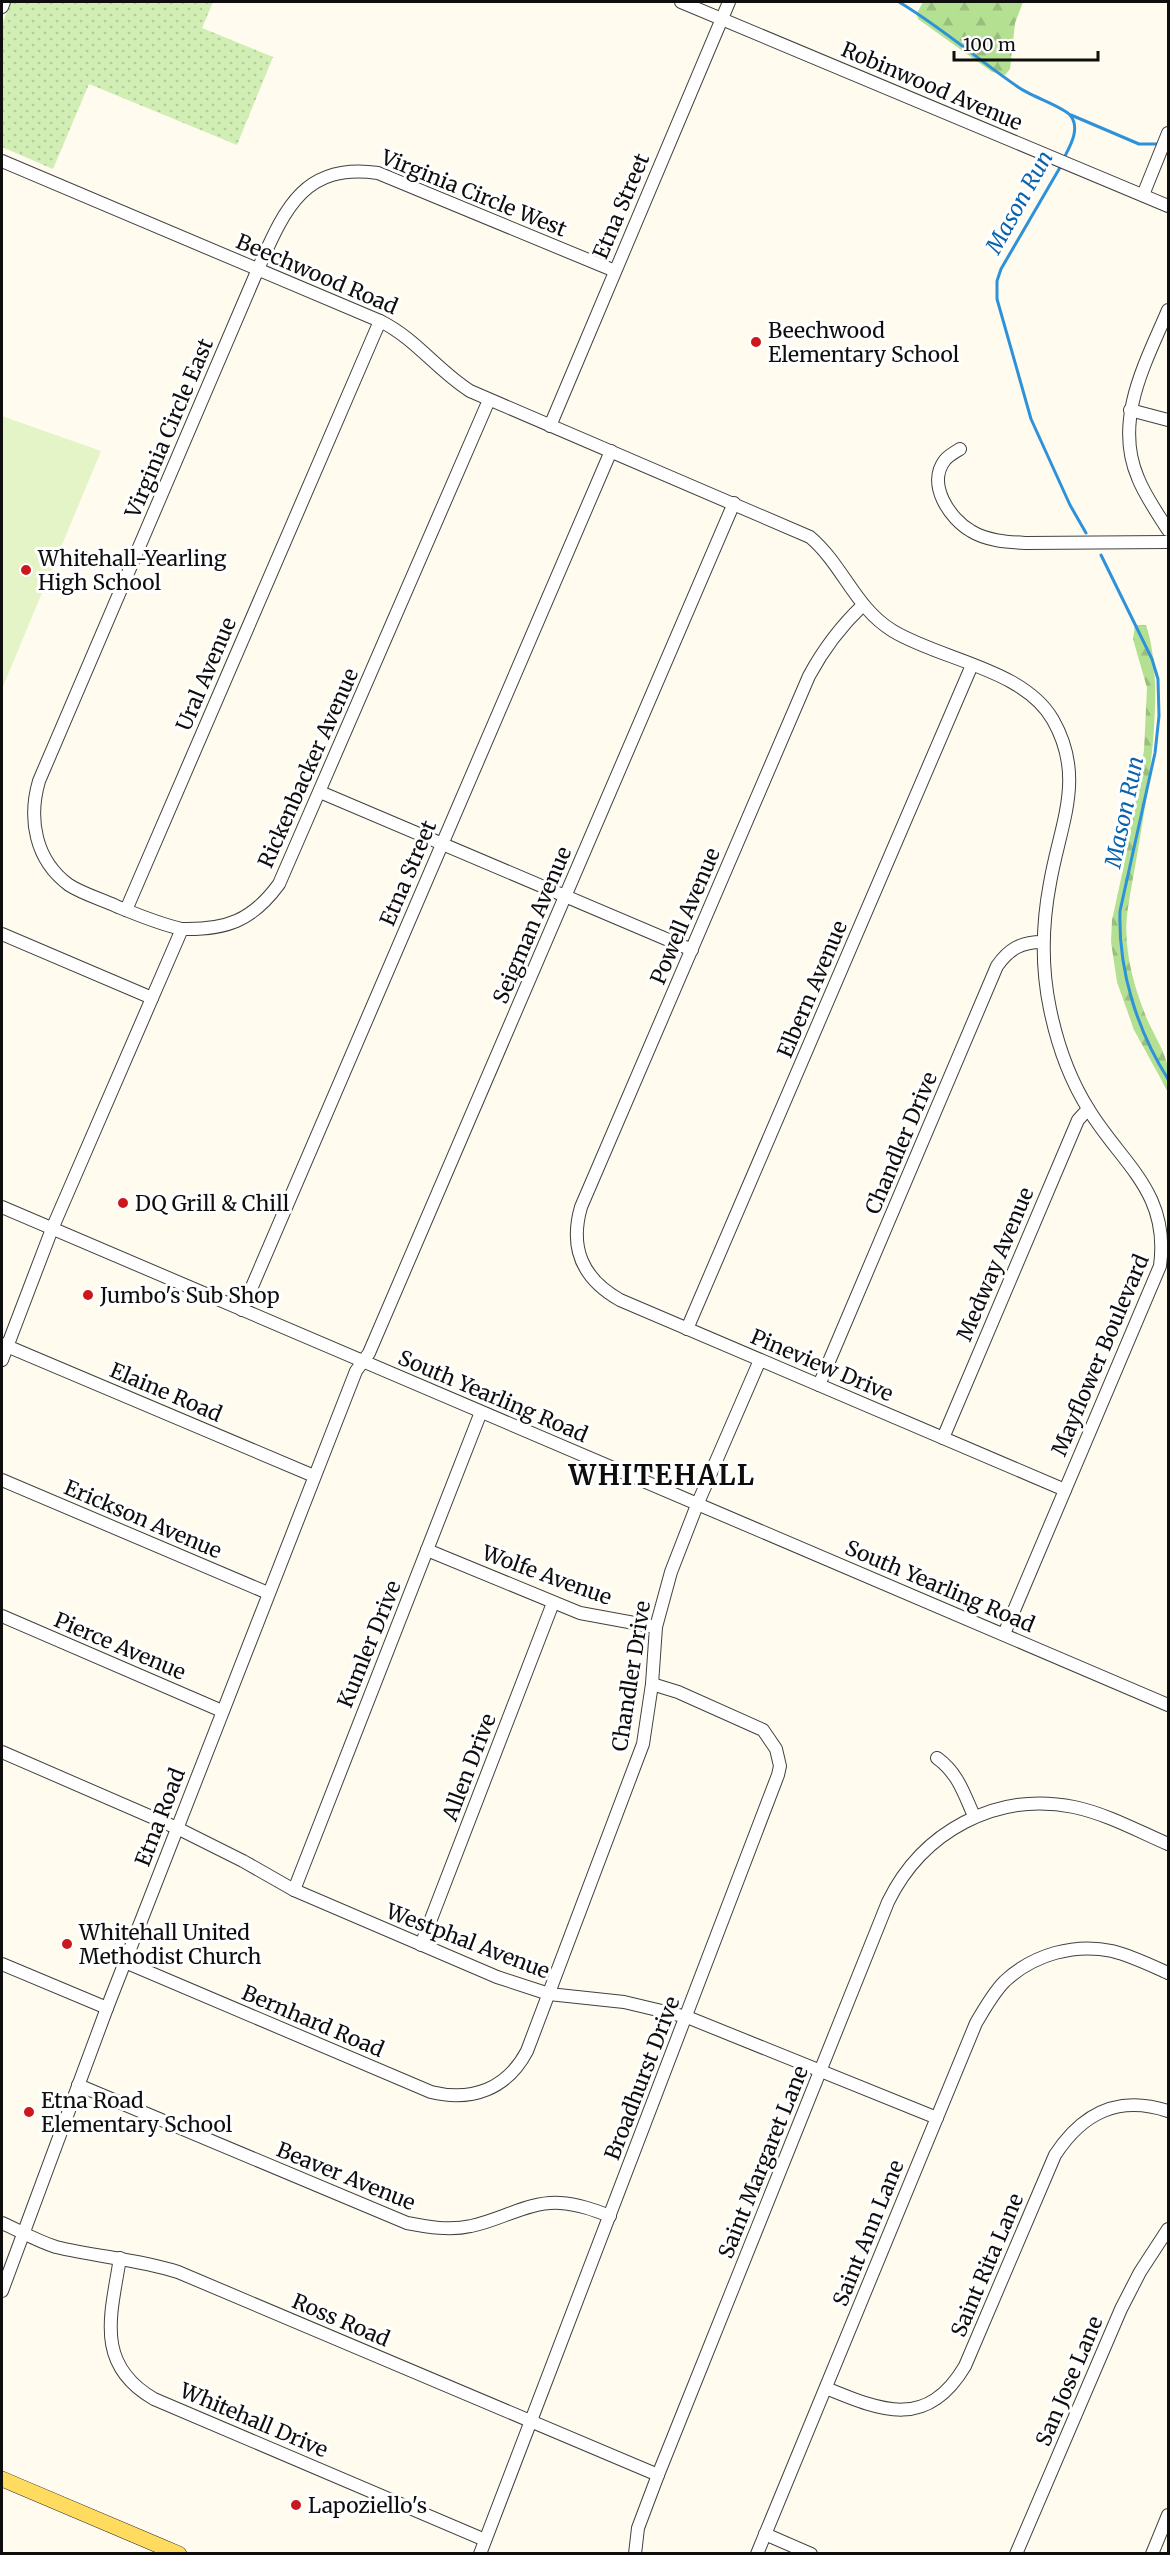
<svg xmlns="http://www.w3.org/2000/svg" width="1170" height="2555" viewBox="0 0 1170 2555" font-family="Merriweather,serif">
<style>
.grass{fill:url(#grass-dots)}
.forest{fill:url(#forest-firs)}
.pitch{fill:#e4f4c7}
.lines{fill:none;stroke-linecap:round;stroke-linejoin:round}
.stream{stroke:#2e92da;stroke-width:3}
.minor-casing{stroke:#414141;stroke-width:14}
.major-casing{stroke:#1f1f1f;stroke-width:16}
.minor{stroke:#fff;stroke-width:12}
.major{stroke:#ffdb5f;stroke-width:15}
.poi-dot{fill:#cc181d;stroke:#fff;stroke-width:2}
.labels{text-anchor:middle;dominant-baseline:central;stroke-width:6;stroke-linejoin:round;paint-order:stroke}
.street-label{font-size:21px;fill:#0e0e0e;stroke:#fff}
.poi-label{font-size:21px;fill:#0e0e0e;stroke:#fff;text-anchor:start}
.water-label{font-size:22px;font-style:italic;fill:#0b63ad;stroke:#fff}
.district-label{font-size:27px;font-weight:bold;letter-spacing:1.5px;fill:#0e0e0e;stroke:#fff}
</style>
<defs>
<pattern id="grass-dots" width="8" height="8" patternUnits="userSpaceOnUse" patternTransform="scale(1.5)"><rect width="8" height="8" fill="#d1eeb4"/><path d="M2 2h.1M6 6h.1" fill="none" stroke="#b2cb9a" stroke-width="1.8" stroke-linecap="round"/></pattern>
<pattern id="forest-firs" width="22" height="20" patternUnits="userSpaceOnUse" patternTransform="scale(1.5)"><rect width="22" height="20" fill="#b4e092"/><path d="M5 1l3.5 6h-7zM16 11l3.5 6h-7z" fill="#9abf7d"/></pattern>
</defs>
<rect width="100%" height="100%" fill="#fffcef"/>
<path class="grass" d="M11,2h202l-11,26 71,29 -36,88 -148,-61 -36,85 -51,-22v-123z"/>
<g class="forest">
<path d="M923,2h100l-8,21 -5,46 -5,6 -13,-3 -74,-53 -1,-6z"/>
<path d="M1135,625h11c24,70 -5,203 -18,283 -6,37 5,77 19,111 7,16 19,34 21,50 2,7 1,16 0,23l-34,-62 -17,-48 -6,-40 1,-22 14,-64 18,-106 3,-62 -14,-49z"/>
</g>
<path class="pitch" d="M2,416l99,35 -99,238z"/>
<g class="lines">
<g class="stream">
<path d="M899,2c42,25 78,57 119,85 12,9 44,19 52,28 11,13 0,31 -6,43"/>
<path d="M1071,115l68,29h20"/>
<path d="M1062,164l-61,105 -4,12v18l34,120 39,86 16,28"/>
<path d="M1101,555l51,104 6,20 1,37 -4,37 -35,158c-2,59 17,119 48,168"/>
</g>
<defs>
<g id="minor">
<path d="M681,2l487,204"/>
<path d="M2,7l2,-5"/>
<path d="M2,161l378,160c35,17 57,49 90,70l340,146c33,28 45,71 83,94 48,29 131,38 160,89 33,58 7,104 -3,163 -8,42 -9,83 0,126 7,34 20,71 39,101 33,54 81,82 71,156l-156,368"/>
<path d="M1143,195l25,-62"/>
<path d="M1168,310c-22,52 -55,110 -30,168 7,18 20,36 30,52"/>
<path d="M1130,410l38,10"/>
<path d="M550,426l179,-424"/>
<path d="M960,449c-5,3 -12,7 -15,11 -19,24 5,59 26,71 16,10 37,11 55,12l142,-1"/>
<path d="M863,605c-23,22 -39,43 -54,71l-228,531c-12,42 2,72 39,93l445,190"/>
<path d="M320,792l372,158"/>
<path d="M126,910l254,-589"/>
<path d="M182,929c-23,-5 -44,-14 -66,-23 -15,-7 -33,-12 -47,-21 -34,-25 -41,-66 -30,-104l219,-512c26,-58 45,-107 120,-96l237,98"/>
<path d="M2,934l150,64"/>
<path d="M2,1207l1166,498"/>
<path d="M242,1310l369,-859"/>
<path d="M687,1329l285,-664"/>
<path d="M2,1344l312,132"/>
<path d="M2,1360l50,-131 130,-300c44,1 70,-8 97,-45l210,-484"/>
<path d="M819,1385l178,-419c12,-17 24,-24 45,-24"/>
<path d="M943,1438l135,-318 10,-11"/>
<path d="M2,1480l266,113"/>
<path d="M427,1550l153,63 76,14"/>
<path d="M2,1616l220,95"/>
<path d="M2,1752l175,76 66,33 51,29 203,87 52,17 75,8 63,15 250,101"/>
<path d="M937,1758c21,15 27,36 37,58"/>
<path d="M294,1890l187,-478"/>
<path d="M421,1945l132,-342"/>
<path d="M125,1962l306,130c41,10 76,-3 96,-41l116,-307 9,-60 4,-57 15,-55 26,-67 63,-145"/>
<path d="M2,1964l105,44"/>
<path d="M78,2085l329,138c21,4 43,8 64,3 30,-6 58,-25 89,-23 18,1 34,7 50,13"/>
<path d="M2,2223c18,8 35,18 54,24 41,10 82,12 122,25l480,203"/>
<path d="M120,2258c-9,57 -26,106 34,141l331,141"/>
<path d="M2,2291l105,-283 249,-637 13,-18 365,-850"/>
<path d="M826,2388c56,23 101,42 139,-22l90,-211c28,-43 64,-60 113,-44"/>
<path d="M765,2534l46,20"/>
<path d="M480,2554l298,-779 2,-9 -4,-17 -13,-19 -85,-38 -26,-8"/>
<path d="M635,2554l3,-26 20,-53 230,-573c34,-70 108,-111 186,-95 33,7 64,24 94,37"/>
<path d="M757,2554l219,-531c9,-15 17,-30 29,-42 29,-27 70,-38 107,-30 20,5 38,14 56,22"/>
<path d="M1016,2554l105,-245 19,-37 28,-43"/>
<path d="M1152,2554l16,-39"/>
</g>
<path id="major" d="M2,2479l177,75"/>
</defs>
<use href="#minor" class="minor-casing"/>
<use href="#major" class="major-casing"/>
<use href="#minor" class="minor"/>
<use href="#major" class="major"/>
</g>
<g class="poi-dot">
<circle cx="756" cy="342" r="6"/>
<circle cx="26" cy="570" r="6"/>
<circle cx="123" cy="1203" r="6"/>
<circle cx="88" cy="1295" r="6"/>
<circle cx="67" cy="1944" r="6"/>
<circle cx="29" cy="2112" r="6"/>
<circle cx="296" cy="2505" r="6"/>
</g>
<g class="labels">
<g class="street-label">
<text transform="translate(932 86) rotate(23)">Robinwood Avenue</text>
<text transform="translate(474 193) rotate(22)">Virginia Circle West</text>
<text transform="translate(621 206) rotate(-67)">Etna Street</text>
<text transform="translate(317 274) rotate(23)">Beechwood Road</text>
<text transform="translate(169 428) rotate(-67)">Virginia Circle East</text>
<text transform="translate(206 674) rotate(-67)">Ural Avenue</text>
<text transform="translate(308 768) rotate(-66)">Rickenbacker Avenue</text>
<text transform="translate(408 873) rotate(-67)">Etna Street</text>
<text transform="translate(685 916) rotate(-67)">Powell Avenue</text>
<text transform="translate(532 925) rotate(-67)">Seigman Avenue</text>
<text transform="translate(812 989) rotate(-67)">Elbern Avenue</text>
<text transform="translate(901 1143) rotate(-67)">Chandler Drive</text>
<text transform="translate(995 1264) rotate(-67)">Medway Avenue</text>
<text transform="translate(1100 1355) rotate(-67)">Mayflower Boulevard</text>
<text transform="translate(822 1365) rotate(23)">Pineview Drive</text>
<text transform="translate(166 1392) rotate(23)">Elaine Road</text>
<text transform="translate(493 1396) rotate(23)">South Yearling Road</text>
<text transform="translate(143 1519) rotate(23)">Erickson Avenue</text>
<text transform="translate(547 1575) rotate(20)">Wolfe Avenue</text>
<text transform="translate(940 1586) rotate(23)">South Yearling Road</text>
<text transform="translate(369 1644) rotate(-68)">Kumler Drive</text>
<text transform="translate(120 1646) rotate(23)">Pierce Avenue</text>
<text transform="translate(631 1676) rotate(-81)">Chandler Drive</text>
<text transform="translate(469 1767) rotate(-69)">Allen Drive</text>
<text transform="translate(160 1817) rotate(-69)">Etna Road</text>
<text transform="translate(468 1941) rotate(21)">Westphal Avenue</text>
<text transform="translate(313 2021) rotate(23)">Bernhard Road</text>
<text transform="translate(642 2078) rotate(-69)">Broadhurst Drive</text>
<text transform="translate(763 2162) rotate(-68)">Saint Margaret Lane</text>
<text transform="translate(346 2176) rotate(22)">Beaver Avenue</text>
<text transform="translate(868 2233) rotate(-68)">Saint Ann Lane</text>
<text transform="translate(987 2265) rotate(-67)">Saint Rita Lane</text>
<text transform="translate(341 2320) rotate(23)">Ross Road</text>
<text transform="translate(1069 2381) rotate(-67)">San Jose Lane</text>
<text transform="translate(254 2420) rotate(23)">Whitehall Drive</text>
</g>
<g class="poi-label">
<text x="768" y="330">Beechwood<tspan x="768" dy="24">Elementary School</tspan></text>
<text x="38" y="558">Whitehall-Yearling<tspan x="38" dy="24">High School</tspan></text>
<text x="135" y="1203">DQ Grill &amp; Chill</text>
<text x="100" y="1295">Jumbo's Sub Shop</text>
<text x="79" y="1932">Whitehall United<tspan x="79" dy="24">Methodist Church</tspan></text>
<text x="41" y="2100">Etna Road<tspan x="41" dy="24">Elementary School</tspan></text>
<text x="308" y="2505">Lapoziello's</text>
</g>
<g class="water-label">
<text transform="translate(1019 202) rotate(-61)">Mason Run</text>
<text transform="translate(1124 812) rotate(-78)">Mason Run</text>
</g>
<g class="district-label">
<text x="662" y="1475">WHITEHALL</text>
</g>
</g>
<rect width="1170" height="2555" fill="none" stroke="#0e0e0e" stroke-width="6"/>
<path d="M954 51v9h144v-9" fill="none" stroke="#0e0e0e" stroke-width="3"/>
<text x="963" y="51" font-size="18" fill="#0e0e0e" stroke="#ffffff" stroke-width="4.5" paint-order="stroke">100 m</text>
</svg>
